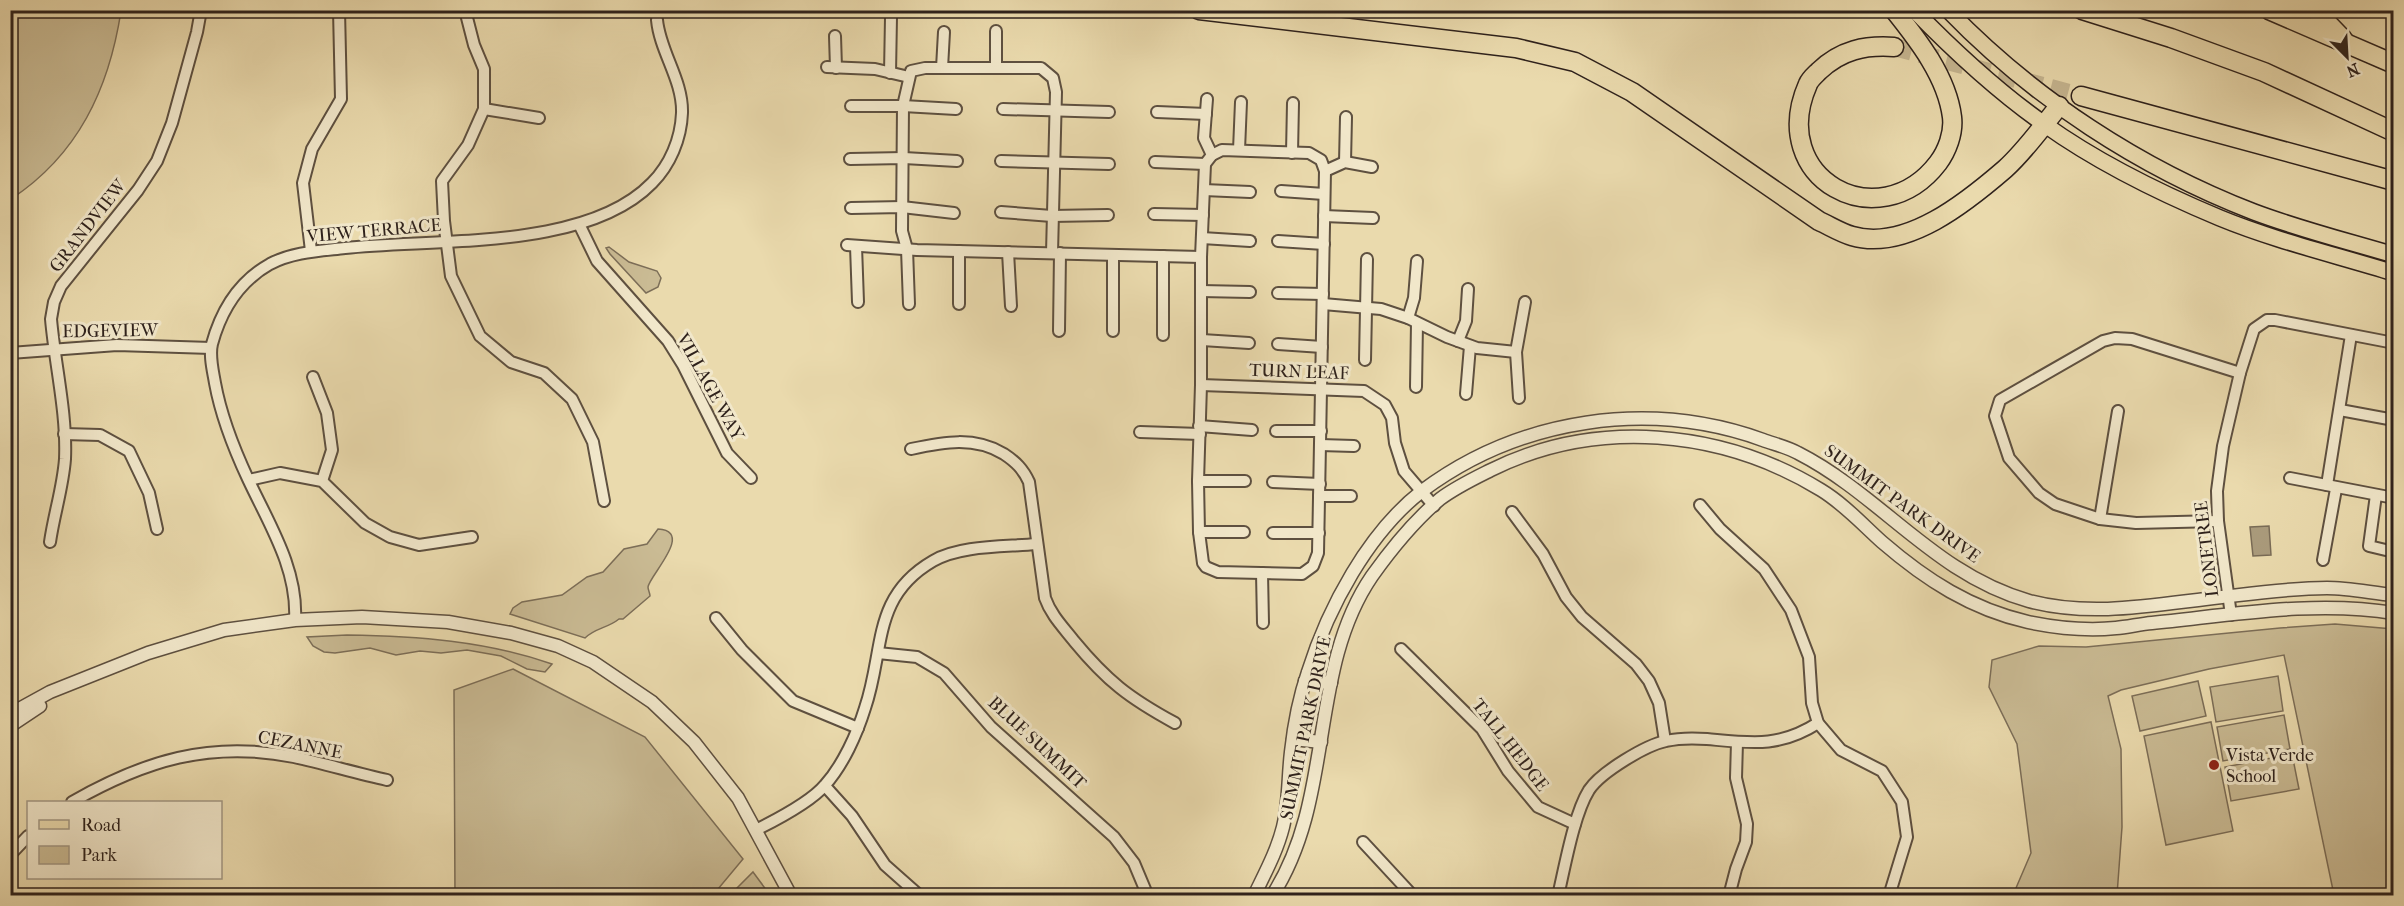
<svg xmlns="http://www.w3.org/2000/svg" width="2404" height="906" viewBox="0 0 2404 906" font-family="'IM FELL French Canon',serif">
<style>
.green{fill:#cabb94;stroke:#7c6e58;stroke-width:1.5}
.water{fill:#aa9b7c;stroke:#796b56;stroke-width:1.5}
.lines{fill:none;stroke-linecap:round;stroke-linejoin:round}
.motorway-tunnel{stroke:#c5b590;stroke-width:18;stroke-dasharray:18 9;stroke-linecap:butt}
.minor-casing{stroke:#5e5040;stroke-width:14}
.tertiary-casing{stroke:#5e5040;stroke-width:15}
.primary-casing{stroke:#2f221c;stroke-width:18}
.motorway-casing{stroke:#2f221c;stroke-width:21}
.minor{stroke:#f1e7ca;stroke-width:10}
.tertiary{stroke:#f1e7ca;stroke-width:12}
.primary{stroke:#eadaad;stroke-width:15}
.motorway{stroke:#eadaad;stroke-width:18}
.poi-dot{fill:#8f2418;stroke:#f1e7ca;stroke-width:2}
.labels{text-anchor:middle;dominant-baseline:central;stroke-width:6;stroke-linejoin:round;paint-order:stroke}
.street-label{font-size:18px;fill:#2f221c;stroke:#f1e7ca}
.poi-label{font-size:18px;fill:#2f221c;stroke:#f1e7ca;text-anchor:start}
</style>
<rect width="100%" height="100%" fill="#eadaad"/>
<filter id="stains"><feTurbulence type="fractalNoise" baseFrequency=".00333" numOctaves="4"/><feColorMatrix values="0 0 0 0 .2 0 0 0 0 .09 0 0 0 0 .02 0 0 0 .5 -.17"/></filter>
<radialGradient id="worn" r=".72"><stop offset=".6" stop-color="#630" stop-opacity="0"/><stop offset="1" stop-color="#630" stop-opacity=".3"/></radialGradient>
<g class="green">
<path d="M121,11c-12,78 -43,144 -110,188v-188z"/>
<path d="M609,247l20,15 28,9 4,7 -3,9 -12,6 -36,-39 -4,-6z"/>
<path d="M658,529c37,2 -9,47 -10,58 0,3 2,6 2,9l-27,23h-4c-11,9 -24,9 -34,19l-75,-24 3,-6 9,-6 40,-7 25,-18 16,-5 21,-23 23,-5z"/>
<path d="M2335,624l58,5v266h-59l-50,-240 -75,14 -88,21 -13,6 13,53 1,78 -5,68h-104l18,-42 -14,-109 -28,-57 3,-27 47,-14 47,1 194,-19z"/>
<path d="M347,635c70,1 139,6 205,29l-7,8 -18,-3 -26,-13 -34,-6 -26,3 -21,-2 -24,4 -26,-7 -35,5 -11,-1 -11,-6 -6,-9z"/>
<path d="M513,669l132,68 98,122 -30,36h-258l-1,-205z"/>
<path d="M2278,676l5,35 -67,11 -6,-35z"/>
<path d="M2198,681l8,35 -66,15 -8,-35z"/>
<path d="M2284,715l6,34 -67,12 -6,-34z"/>
<path d="M2211,722l22,109 -67,14 -22,-109z"/>
<path d="M2292,754l7,35 -68,12 -6,-34z"/>
<path d="M753,872l17,23h-40z"/>
</g>
<path class="water" d="M2269,526l2,29 -18,1 -3,-29z"/>
<g class="lines">
<path class="motorway-tunnel" d="M1894,47l187,49"/>
<defs>
<g id="minor">
<path d="M465,10l9,35 10,24v40l-16,36 -26,36 2,40 7,55 29,60 31,26 33,11 28,26 21,43 11,59"/>
<path d="M835,36l1,32"/>
<path d="M827,67l48,2 34,8"/>
<path d="M942,68l2,-36"/>
<path d="M996,68v-37"/>
<path d="M890,73l1,-56"/>
<path d="M1207,99l-3,39 8,17"/>
<path d="M851,106h52l53,3"/>
<path d="M484,109l55,9"/>
<path d="M1003,109l106,3"/>
<path d="M1157,112l49,2"/>
<path d="M1222,150l87,3 12,7 4,11 -7,382 -5,13 -11,8 -84,-2 -12,-5 -3,-4 -4,-31 -1,-51 3,-96v-128l4,-93 7,-9z"/>
<path d="M1239,150l2,-48"/>
<path d="M1292,153l1,-50"/>
<path d="M850,159l54,-1 53,3"/>
<path d="M1001,161l108,3"/>
<path d="M1155,162l50,2"/>
<path d="M1345,162l1,-45"/>
<path d="M1325,171l20,-9 27,5"/>
<path d="M1204,190l46,2"/>
<path d="M1281,191l43,3"/>
<path d="M851,208l51,-1 52,6"/>
<path d="M1001,212l51,4 56,-1"/>
<path d="M1154,214l49,1"/>
<path d="M1324,216l49,2"/>
<path d="M579,224l18,37 71,80 15,24 44,88 24,25"/>
<path d="M1202,238l48,3"/>
<path d="M1278,241l46,3"/>
<path d="M847,245l70,5 284,7"/>
<path d="M856,246l2,56"/>
<path d="M311,251l-8,-68 9,-34 29,-50 -2,-89"/>
<path d="M1008,252l3,54"/>
<path d="M1201,291l49,1"/>
<path d="M1278,293l45,1"/>
<path d="M909,304l-2,-55 -5,-18 1,-125 8,-35 14,-3h116l12,10 3,14 -4,161"/>
<path d="M959,304v-53"/>
<path d="M1323,304l58,5 27,9 39,19 30,11 39,4"/>
<path d="M1408,318l6,-20 3,-37"/>
<path d="M1059,331l1,-78"/>
<path d="M1113,331v-76"/>
<path d="M1163,335v-79"/>
<path d="M1202,340l47,3"/>
<path d="M1458,341l8,-20 2,-32"/>
<path d="M1278,344l44,3"/>
<path d="M10,353l107,-8 94,3"/>
<path d="M1365,360l2,-101"/>
<path d="M313,377l14,36 5,37 -10,31"/>
<path d="M1201,385l163,6 21,14 7,13 3,25 9,28 30,35"/>
<path d="M1416,387l1,-64"/>
<path d="M1466,394l4,-48"/>
<path d="M1519,398l-3,-46 9,-50"/>
<path d="M2340,410l54,10"/>
<path d="M1199,426l53,4"/>
<path d="M1276,431h45"/>
<path d="M1140,432l60,2"/>
<path d="M64,434l36,1 29,16 20,42 8,36"/>
<path d="M1320,445l34,1"/>
<path d="M911,449c33,-7 63,-13 93,5 12,8 19,15 25,28l16,116c6,17 18,29 29,43 33,40 55,57 101,82"/>
<path d="M2290,478l104,20"/>
<path d="M249,480l31,-7 42,8 43,42 25,14 29,8 53,-8"/>
<path d="M1198,481h47"/>
<path d="M1273,482l47,2"/>
<path d="M2327,485l24,-150"/>
<path d="M2376,495l-7,51 25,6"/>
<path d="M1319,496h32"/>
<path d="M1700,505l20,24 44,40 27,41 18,47 3,46 6,20 23,27 41,21 20,31 5,35 -18,59"/>
<path d="M1512,512l31,42 23,43 16,20 54,47 13,17 10,22 6,38"/>
<path d="M2100,519l18,-108"/>
<path d="M2218,521l-82,2 -36,-4 -45,-15 -16,-11 -30,-35 -14,-42 5,-16 103,-59 12,-3 17,1 108,34"/>
<path d="M1199,532h45"/>
<path d="M1273,533h46"/>
<path d="M50,542c4,-28 13,-55 15,-83 2,-46 -10,-94 -14,-140l3,-17 7,-16 77,-96 19,-29 15,-38 25,-91 4,-22"/>
<path d="M2323,560l13,-71"/>
<path d="M1262,573l1,50"/>
<path d="M2231,615l-13,-94 -1,-30 6,-45 17,-73 14,-44 13,-9h8l119,23"/>
<path d="M716,618l26,32 51,51 65,27"/>
<path d="M295,620c3,-51 -26,-96 -47,-141 -14,-30 -27,-63 -33,-96 -2,-12 -6,-27 -3,-39 9,-33 26,-62 58,-80 23,-12 49,-13 75,-16 90,-10 241,3 307,-65 18,-18 29,-44 30,-70 1,-33 -22,-61 -25,-93"/>
<path d="M1401,649l81,80 26,42 30,36 37,17"/>
<path d="M878,653l39,4 27,16 47,54 123,110 20,26 13,31"/>
<path d="M825,786l27,30 33,49 35,31"/>
<path d="M72,802c72,-41 138,-62 222,-45 31,7 62,16 93,23"/>
<path d="M756,830c20,-10 55,-28 69,-45 18,-20 32,-51 40,-77 20,-58 6,-111 68,-147 27,-16 72,-14 103,-17"/>
<path d="M1363,842l50,54"/>
<path d="M10,855l18,-19"/>
<path d="M1558,896c7,-30 16,-82 31,-106 12,-18 57,-45 77,-49 13,-3 28,-3 41,-2 44,4 72,9 111,-16"/>
<path d="M1729,896l7,-27 10,-27 1,-18 -11,-46 1,-36"/>
</g>
<g id="tertiary">
<path d="M1305,681l26,2"/>
<path d="M10,714l40,-22 98,-39 76,-23 71,-10 67,-3 86,5 63,11 47,13 35,16 59,40 42,40 44,56 53,98"/>
<path d="M10,726l30,-20"/>
<path d="M1293,739l28,3"/>
<path d="M1254,896c11,-23 23,-45 29,-69 6,-24 5,-50 8,-75 3,-27 8,-54 17,-80 20,-64 60,-139 114,-181 98,-73 227,-92 341,-51 11,4 24,7 35,13 84,43 136,121 231,148 64,17 129,3 193,-4 34,-4 70,-9 105,-9 22,0 45,5 67,7"/>
<path d="M1272,896c64,-99 35,-225 100,-320 20,-28 42,-55 68,-77 16,-12 33,-20 51,-29 105,-52 230,-41 330,20 23,14 41,34 61,52 44,38 89,67 146,80 29,6 59,9 88,6 12,-1 24,-4 36,-5 80,-8 162,-23 242,-10"/>
</g>
<g id="primary">
<path d="M1914,10c40,41 83,81 130,114 53,38 116,69 176,94 56,23 116,37 174,55"/>
<path d="M1948,10c85,88 192,158 306,202 45,17 93,29 140,43"/>
</g>
<g id="motorway">
<path d="M1199,10l317,38 59,14 57,30 187,129c11,5 22,12 33,15 54,16 116,-35 153,-67 20,-18 37,-42 54,-63"/>
<path d="M1894,10c24,30 53,67 58,107 2,16 -5,34 -14,46 -59,77 -172,16 -130,-79 2,-5 7,-9 11,-13 22,-21 46,-26 75,-24"/>
<path d="M2082,10l89,28 93,34 130,60"/>
<path d="M2269,10l125,54"/>
<path d="M2315,10l28,29"/>
<path d="M2081,96l313,85"/>
</g>
</defs>
<use href="#minor" class="minor-casing"/>
<use href="#tertiary" class="tertiary-casing"/>
<use href="#primary" class="primary-casing"/>
<use href="#motorway" class="motorway-casing"/>
<use href="#minor" class="minor"/>
<use href="#tertiary" class="tertiary"/>
<use href="#primary" class="primary"/>
<use href="#motorway" class="motorway"/>
</g>
<circle class="poi-dot" cx="2214" cy="765" r="6"/>
<g class="labels">
<g class="street-label">
<text transform="translate(88 226) rotate(-52)">GRANDVIEW</text>
<text transform="translate(374 231) rotate(-5)">VIEW TERRACE</text>
<text transform="translate(110 331) rotate(-1)">EDGEVIEW</text>
<text transform="translate(1299 372) rotate(2)">TURN LEAF</text>
<text transform="translate(710 387) rotate(61)">VILLAGE WAY</text>
<text transform="translate(1902 504) rotate(36)">SUMMIT PARK DRIVE</text>
<text transform="translate(2207 549) rotate(-97)">LONETREE</text>
<text transform="translate(1306 728) rotate(-78)">SUMMIT PARK DRIVE</text>
<text transform="translate(1037 743) rotate(43)">BLUE SUMMIT</text>
<text transform="translate(300 745) rotate(11)">CEZANNE</text>
<text transform="translate(1510 745) rotate(52)">TALL HEDGE</text>
</g>
<g class="poi-label">
<text x="2226" y="755">Vista Verde<tspan x="2226" dy="21">School</tspan></text>
</g>
</g>
<rect width="2404" height="906" fill="none" stroke="#eadaad" stroke-width="36"/>
<rect x="12" y="12" width="2380" height="882" fill="none" stroke="#2f221c" stroke-width="3"/>
<rect x="18" y="18" width="2368" height="870" fill="none" stroke="#2f221c" stroke-width="1.5"/>
<rect x="27" y="801" width="195" height="78" fill="#f1e7ca" stroke="#a39884" stroke-width="1.5"/>
<rect x="39" y="820" width="30" height="9" fill="#eadaad" stroke="#a39884" stroke-width="1.5"/>
<text x="81" y="831" font-size="18" fill="#2f221c">Road</text>
<rect x="39" y="846" width="30" height="18" fill="#cabb94" stroke="#a39884" stroke-width="1.5"/>
<text x="81" y="861" font-size="18" fill="#2f221c">Park</text>
<g transform="translate(2347 57) rotate(156)" stroke="#f1e7ca" stroke-width="4.5" paint-order="stroke">
<path d="M0-4.5L10 22L0 15L-10 22Z" fill="#2f221c"/>
<text y="-9" font-size="16" font-weight="bold" text-anchor="middle" fill="#2f221c">N</text>
</g>
<rect width="100%" height="100%" filter="url(#stains)"/>
<rect width="100%" height="100%" fill="url(#worn)"/>
</svg>
